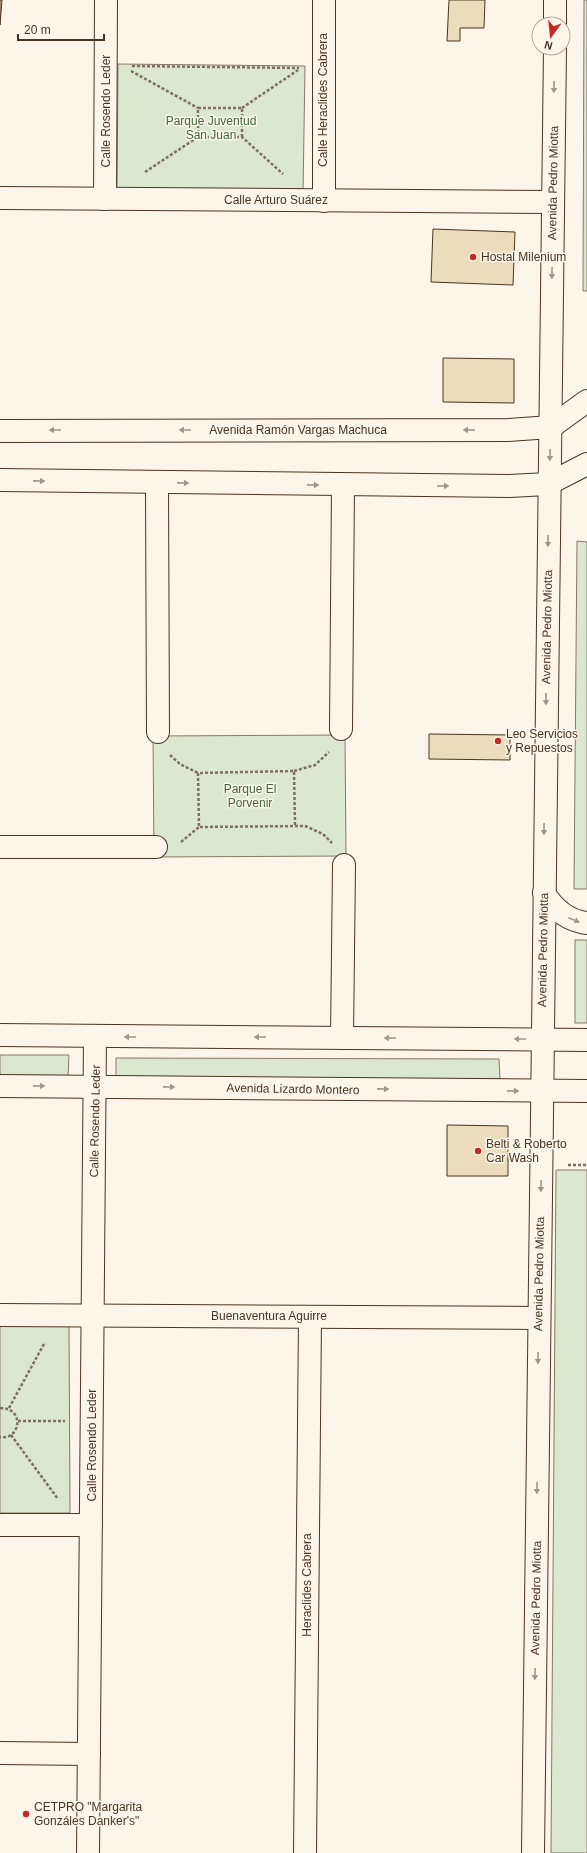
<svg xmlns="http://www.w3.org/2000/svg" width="587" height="1853" viewBox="0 0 587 1853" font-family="Arial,sans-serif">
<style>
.green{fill:#dce7d0;stroke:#887966}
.building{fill:#ecdcbc;stroke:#4a3520}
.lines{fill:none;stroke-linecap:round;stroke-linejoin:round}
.street-casing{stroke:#4a3520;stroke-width:24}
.secondary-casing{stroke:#4a3520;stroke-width:24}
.path{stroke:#7f6f5c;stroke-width:2.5;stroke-dasharray:3 2;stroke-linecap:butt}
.street{stroke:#fbf6e9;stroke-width:22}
.secondary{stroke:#fbf6e9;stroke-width:22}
.oneway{fill:#a29684}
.poi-dot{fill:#c62828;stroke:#fbf6e9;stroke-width:1.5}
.labels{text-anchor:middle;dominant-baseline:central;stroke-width:3;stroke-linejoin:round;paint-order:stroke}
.street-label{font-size:12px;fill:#4a3520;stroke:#fbf6e9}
.park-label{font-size:12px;fill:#436837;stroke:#fbf6e9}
.poi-label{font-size:12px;fill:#4a3520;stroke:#fbf6e9;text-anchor:start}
</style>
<rect width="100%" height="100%" fill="#fbf6e9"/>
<g class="green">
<path d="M584,0h3v291h-4z"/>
<path d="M118,64l187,2 -2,127 -186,-3z"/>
<path d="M577,541l10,1v347h-13z"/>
<path d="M345,735l1,121 -192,1 -1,-121z"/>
<rect x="575" y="940" width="12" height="83"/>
<path d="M0,1055h69l-1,22 -68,-1z"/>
<path d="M116,1058l383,1 1,20h-384z"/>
<path d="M556,1170h31v683h-36z"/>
<path d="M0,1325h69l1,188h-70z"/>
</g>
<g class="building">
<path d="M0,0h2l-2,25z"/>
<path d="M449,0h36l-1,28h-24v13h-13z"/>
<path d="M433,229l82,3 -2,53 -82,-3z"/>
<path d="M443,358l71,1v44l-71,-1z"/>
<path d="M429,734l81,1v25l-81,-1z"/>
<path d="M447,1125l61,1v50h-61z"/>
</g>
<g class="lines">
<defs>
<g id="street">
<path d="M324,0v201"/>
<path d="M0,198l553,4"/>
<path d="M105,199l1,-199"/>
<path d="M157,483l1,249"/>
<path d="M341,729l2,-244"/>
<path d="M0,847h156"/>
<path d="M342,1038l2,-173"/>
<path d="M0,1315l539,3"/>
<path d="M0,1525h91"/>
<path d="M0,1753l89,1"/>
<path d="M88,1853l7,-817"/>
<path d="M305,1853l5,-536"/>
</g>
<g id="secondary">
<path d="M555,24v-24"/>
<path d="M0,431l508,-1 43,-3 36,-26"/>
<path d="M0,480l509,6 39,-2 39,-20"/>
<path d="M544,893c10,16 24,28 43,30"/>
<path d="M0,1035l587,5"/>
<path d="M0,1086l587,5"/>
<path d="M533,1853l22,-1805"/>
</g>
</defs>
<use href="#street" class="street-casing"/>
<use href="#secondary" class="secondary-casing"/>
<g class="path">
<path d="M132,66l167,2"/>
<path d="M131,71l67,37"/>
<path d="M242,108l56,-38"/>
<path d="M242,137v-29h-44v29h44l41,37"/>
<path d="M145,172l53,-35"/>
<path d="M170,755l10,9 18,9"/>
<path d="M294,771l21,-6 14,-13"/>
<path d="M295,825l-1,-54 -96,2 1,54 106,-1 18,8 9,9"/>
<path d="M181,842l18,-15"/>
<path d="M568,1165h19"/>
<path d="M0,1408c26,0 20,33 0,29"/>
<path d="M9,1408l36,-66"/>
<path d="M18,1421h47"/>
<path d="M11,1435l47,64"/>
</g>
<use href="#street" class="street"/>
<use href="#secondary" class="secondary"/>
</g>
<defs><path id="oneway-solid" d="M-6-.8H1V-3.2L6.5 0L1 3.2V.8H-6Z"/></defs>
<g class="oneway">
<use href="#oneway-solid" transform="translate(554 87) rotate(91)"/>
<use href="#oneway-solid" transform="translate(552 273) rotate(91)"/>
<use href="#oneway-solid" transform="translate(55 430) rotate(180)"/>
<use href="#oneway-solid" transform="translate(185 430) rotate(180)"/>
<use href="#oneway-solid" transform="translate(469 430) rotate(180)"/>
<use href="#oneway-solid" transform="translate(550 455) rotate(92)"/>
<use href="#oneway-solid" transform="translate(39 481) rotate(1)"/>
<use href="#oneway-solid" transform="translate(183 483) rotate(1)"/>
<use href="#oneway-solid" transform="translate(313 485) rotate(1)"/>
<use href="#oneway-solid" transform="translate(443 486)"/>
<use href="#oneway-solid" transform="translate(548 541) rotate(91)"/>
<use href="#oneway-solid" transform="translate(546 699) rotate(91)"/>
<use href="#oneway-solid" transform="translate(544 829) rotate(91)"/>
<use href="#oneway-solid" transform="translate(574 920) rotate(22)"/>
<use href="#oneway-solid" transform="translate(130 1037) rotate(-180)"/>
<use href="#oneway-solid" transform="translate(260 1037) rotate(-180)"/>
<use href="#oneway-solid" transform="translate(390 1038) rotate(-179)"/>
<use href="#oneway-solid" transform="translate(520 1039) rotate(-180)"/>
<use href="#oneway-solid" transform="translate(39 1086) rotate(1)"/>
<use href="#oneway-solid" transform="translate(169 1087) rotate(1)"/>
<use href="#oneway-solid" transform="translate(383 1089) rotate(1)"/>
<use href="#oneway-solid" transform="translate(513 1091) rotate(1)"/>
<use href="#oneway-solid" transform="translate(541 1186) rotate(91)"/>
<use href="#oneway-solid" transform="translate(538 1358) rotate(91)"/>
<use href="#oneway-solid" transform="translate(537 1488) rotate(91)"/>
<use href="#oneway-solid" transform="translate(535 1674) rotate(91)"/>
</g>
<g class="poi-dot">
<circle cx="473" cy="257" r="4"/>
<circle cx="498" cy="741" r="4"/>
<circle cx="478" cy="1151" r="4"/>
<circle cx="26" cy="1814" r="4"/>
</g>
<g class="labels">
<g class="street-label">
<text transform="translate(323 100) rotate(-90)">Calle Heraclides Cabrera</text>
<text transform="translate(106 111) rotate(-90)">Calle Rosendo Leder</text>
<text transform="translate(553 183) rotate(-89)">Avenida Pedro Miotta</text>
<text x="276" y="200">Calle Arturo Suárez</text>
<text x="298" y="430">Avenida Ramón Vargas Machuca</text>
<text transform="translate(547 627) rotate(-89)">Avenida Pedro Miotta</text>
<text transform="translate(543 950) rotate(-89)">Avenida Pedro Miotta</text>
<text transform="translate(293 1089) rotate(1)">Avenida Lizardo Montero</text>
<text transform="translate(95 1121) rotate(-89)">Calle Rosendo Leder</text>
<text transform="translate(539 1274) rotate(-89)">Avenida Pedro Miotta</text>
<text x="269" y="1316">Buenaventura Aguirre</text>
<text transform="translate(92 1445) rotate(-90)">Calle Rosendo Leder</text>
<text transform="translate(307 1585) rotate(-90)">Heraclides Cabrera</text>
<text transform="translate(536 1598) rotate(-89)">Avenida Pedro Miotta</text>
</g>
<g class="park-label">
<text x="211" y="121">Parque Juventud<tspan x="211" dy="14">San Juan</tspan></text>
<text x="250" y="789">Parque El<tspan x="250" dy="14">Porvenir</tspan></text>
</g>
<g class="poi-label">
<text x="481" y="257">Hostal Milenium</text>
<text x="506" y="734">Leo Servicios<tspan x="506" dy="14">y Repuestos</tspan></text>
<text x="486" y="1144">Belti &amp; Roberto<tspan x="486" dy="14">Car Wash</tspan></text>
<text x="34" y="1807">CETPRO "Margarita<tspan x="34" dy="14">Gonzáles Danker's"</tspan></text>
</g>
</g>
<g transform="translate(551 36) rotate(195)"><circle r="19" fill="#fbf6e9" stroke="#b4a999"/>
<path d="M0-3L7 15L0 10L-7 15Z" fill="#c62828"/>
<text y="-6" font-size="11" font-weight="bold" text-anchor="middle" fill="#4a3520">N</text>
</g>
<path d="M18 34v6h86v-6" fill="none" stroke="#4a3520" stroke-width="2"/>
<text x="24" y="34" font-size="12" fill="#4a3520" stroke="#fbf6e9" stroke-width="3" paint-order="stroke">20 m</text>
</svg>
